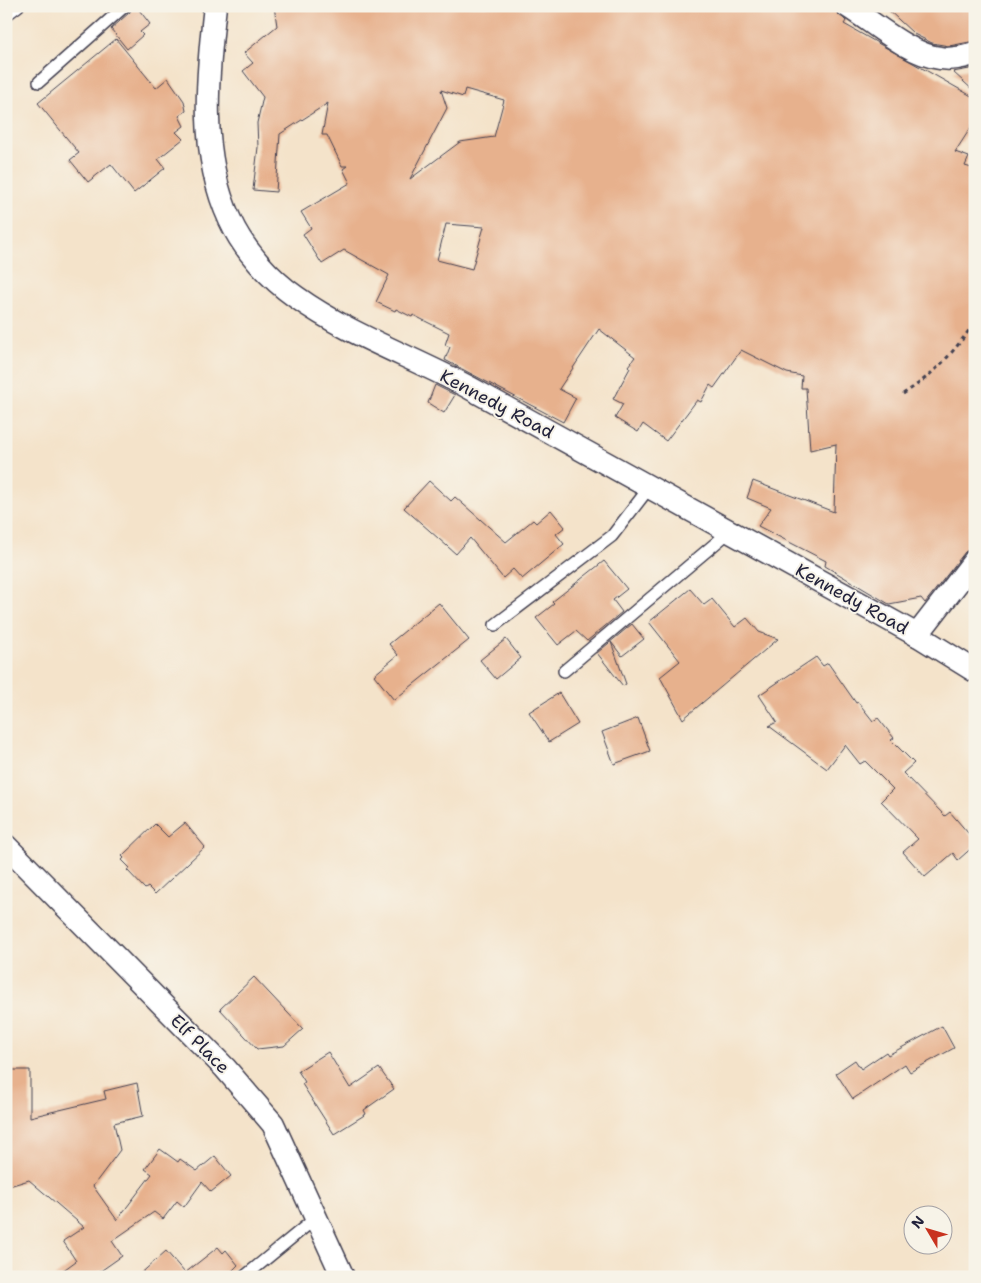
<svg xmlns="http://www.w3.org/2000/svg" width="981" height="1283" viewBox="0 0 981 1283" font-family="'Shantell Sans',sans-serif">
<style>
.building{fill:#e7b18d;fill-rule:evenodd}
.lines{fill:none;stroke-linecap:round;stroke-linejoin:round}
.lane-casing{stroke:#423f50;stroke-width:14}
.street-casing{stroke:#423f50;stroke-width:25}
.path{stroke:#423f50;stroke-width:3;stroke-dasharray:4 4;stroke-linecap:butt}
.lane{stroke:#fff;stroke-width:11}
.street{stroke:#fff;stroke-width:22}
.labels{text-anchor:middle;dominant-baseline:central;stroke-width:4;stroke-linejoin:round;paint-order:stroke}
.street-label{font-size:18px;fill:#22223b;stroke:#f7f3e8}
</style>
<rect width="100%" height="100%" fill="#f7f3e8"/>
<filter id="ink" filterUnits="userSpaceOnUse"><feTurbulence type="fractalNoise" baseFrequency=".02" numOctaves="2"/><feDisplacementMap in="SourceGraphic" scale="10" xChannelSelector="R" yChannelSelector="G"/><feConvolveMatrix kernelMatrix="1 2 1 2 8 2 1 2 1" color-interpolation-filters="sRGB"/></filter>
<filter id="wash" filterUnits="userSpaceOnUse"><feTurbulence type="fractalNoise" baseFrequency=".0096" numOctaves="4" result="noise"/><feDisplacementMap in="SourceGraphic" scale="20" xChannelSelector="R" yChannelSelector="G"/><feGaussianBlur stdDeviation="1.12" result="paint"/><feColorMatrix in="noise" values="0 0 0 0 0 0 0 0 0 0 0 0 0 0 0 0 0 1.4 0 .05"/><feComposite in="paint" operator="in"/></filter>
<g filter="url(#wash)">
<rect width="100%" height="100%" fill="#f4e3ca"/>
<g id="blocks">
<g class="building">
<path d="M132,6h4l14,18 -10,8 3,3 -16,14 -16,-20 19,-17z"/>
<path d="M274,6h558l14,15 -2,3 131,74v23l-20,31 14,5 -4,9 10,3v145l-4,4 4,3v226l-10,5 -40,51 -4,-5 -32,6 -64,-38 1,-5 -68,-35 13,-18 -24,-10 6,-17 81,31 2,-68 -26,6 -4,-62h-5l1,-12 -15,-3 -46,-23 -27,38 -4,-3 -9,17 -4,-2 -31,41 -23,-17 -5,8 -23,-14 8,-14 -10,-5 17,-31 -2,-2 7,-9 -36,-28 -40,60 17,9 -13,24 -118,-62 5,-13 -5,-2 4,-12 -36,-18 -1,2 -16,-8 -1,2 -19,-9 13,-27 -45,-25 -22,14 -19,-30 8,-6 -10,-16 49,-29 -7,-14 4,-3h-5l-15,-31h-5l6,-32 -48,31 -4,58 -23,-2 5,-43 -1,-24 6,-26 -20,-26 10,-8 -9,-10 33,-27zM465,89l39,11 -10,37 -34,5 -50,37 37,-71 -6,-18 22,7zM446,224l38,3 -12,42 -35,-9z"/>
<path d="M884,6h91v35l-26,5 -17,-3 -18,-9z"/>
<path d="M116,39l40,49 12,-10 16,23 2,10 -7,5 5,10 -8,6 7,7 -25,20 7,9 -31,25 -23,-29 -23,18 -18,-22 9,-7 -41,-50z"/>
<path d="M975,68v24l-22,-20z"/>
<path d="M435,385l20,10 -11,18 -16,-10z"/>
<path d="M429,481l22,20 4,-4 51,45 27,-22 3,3 15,-13 14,17 -9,7 8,10 -42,35 -9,-10 -10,9 -33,-40 -14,16 -52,-46z"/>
<path d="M604,561l23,28 -14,11 9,12 -35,29 -11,-10 -18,14 -22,-27 18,-14 -2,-2z"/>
<path d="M690,589l14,16 8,-6 23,28 12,-9 12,14 19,7 -95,80 -23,-42 20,-16 -31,-39z"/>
<path d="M439,603l30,37 -75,60 -20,-25 24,-20 -9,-11z"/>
<path d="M632,624l12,15 -22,17 -11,-14 15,42 -3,2 -26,-33z"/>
<path d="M506,639l15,19 -25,21 -16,-19z"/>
<path d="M816,657l7,9 5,-3 28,40 2,-1 15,19 5,-3 16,20 -3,2 23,23 -11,10 42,43 5,-4 25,29v4l-17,15 -5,-7 -28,24 -22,-25 15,-13 -37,-38 12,-12 -28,-28 -5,3 -15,-19 -18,24 -58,-43 8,-4 -18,-27z"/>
<path d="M559,693l19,31 -29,18 -20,-30z"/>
<path d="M638,718l12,33 -36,13 -12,-32z"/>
<path d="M185,823l20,24 -50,47 -7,-7 -3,2 -18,-19 3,-2 -8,-8 2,-2 -2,-2 33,-32 13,13z"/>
<path d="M254,977l49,52 -19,17 -27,3 -37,-40z"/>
<path d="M942,1026l12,22 -44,24 -5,-8 -52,35 -17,-26 19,-13 6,9 25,-17 2,3z"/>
<path d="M328,1052l22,36 29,-20 15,21 -30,21 2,4 -32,20 -32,-50 3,-2 -7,-11z"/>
<path d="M6,1070h24v47l76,-18 -2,-8 33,-8 6,33 -29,7 6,27 -27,36 24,34 35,-46 -7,-5 15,-20 18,13 2,-3 17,12 18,-15 16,20 -20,16 -9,-10 -18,25 -7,-6 -14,18 -9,-7 -42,29 10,15 -30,21h-38l22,-16 -13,-20 21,-14 -55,-47 -23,7z"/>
<path d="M218,1247l5,6 3,-3 12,15 -12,12h-89l29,-26 19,22z"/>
</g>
</g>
</g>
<g filter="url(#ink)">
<use href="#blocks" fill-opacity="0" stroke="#423f50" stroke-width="1"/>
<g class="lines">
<defs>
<g id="lane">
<path d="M6,15l12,-9"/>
<path d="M39,82l86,-76"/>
<path d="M495,625l117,-89 37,-48"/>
<path d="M564,671l165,-139"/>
<path d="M244,1277l73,-60"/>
</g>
<g id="street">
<path d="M215,6c-8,70 -16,148 15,214 13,29 40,59 66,77 53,38 117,60 174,91 149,83 298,165 447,247l58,36"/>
<path d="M847,6c26,16 63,49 93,52 12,2 23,-1 35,-4"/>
<path d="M917,635l58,-75"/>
<path d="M6,846l219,222 48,56 70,153"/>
</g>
</defs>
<use href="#lane" class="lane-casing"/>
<use href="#street" class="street-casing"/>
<path class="path" d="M903,394c32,-20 50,-41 72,-72"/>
<use href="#lane" class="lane"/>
<use href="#street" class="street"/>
</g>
</g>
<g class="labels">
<g class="street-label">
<text transform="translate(497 404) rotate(28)">Kennedy Road</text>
<text transform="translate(852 599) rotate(29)">Kennedy Road</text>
<text transform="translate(200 1044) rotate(45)">Elf Place</text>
</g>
</g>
<rect width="981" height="1283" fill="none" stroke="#f7f3e8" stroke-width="25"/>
<g transform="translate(928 1230) rotate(308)"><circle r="24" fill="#f7f3e8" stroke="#a29fa3"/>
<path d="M0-4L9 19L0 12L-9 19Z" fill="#c8321e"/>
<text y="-8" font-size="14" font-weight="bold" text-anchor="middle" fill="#22223b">N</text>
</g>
</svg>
